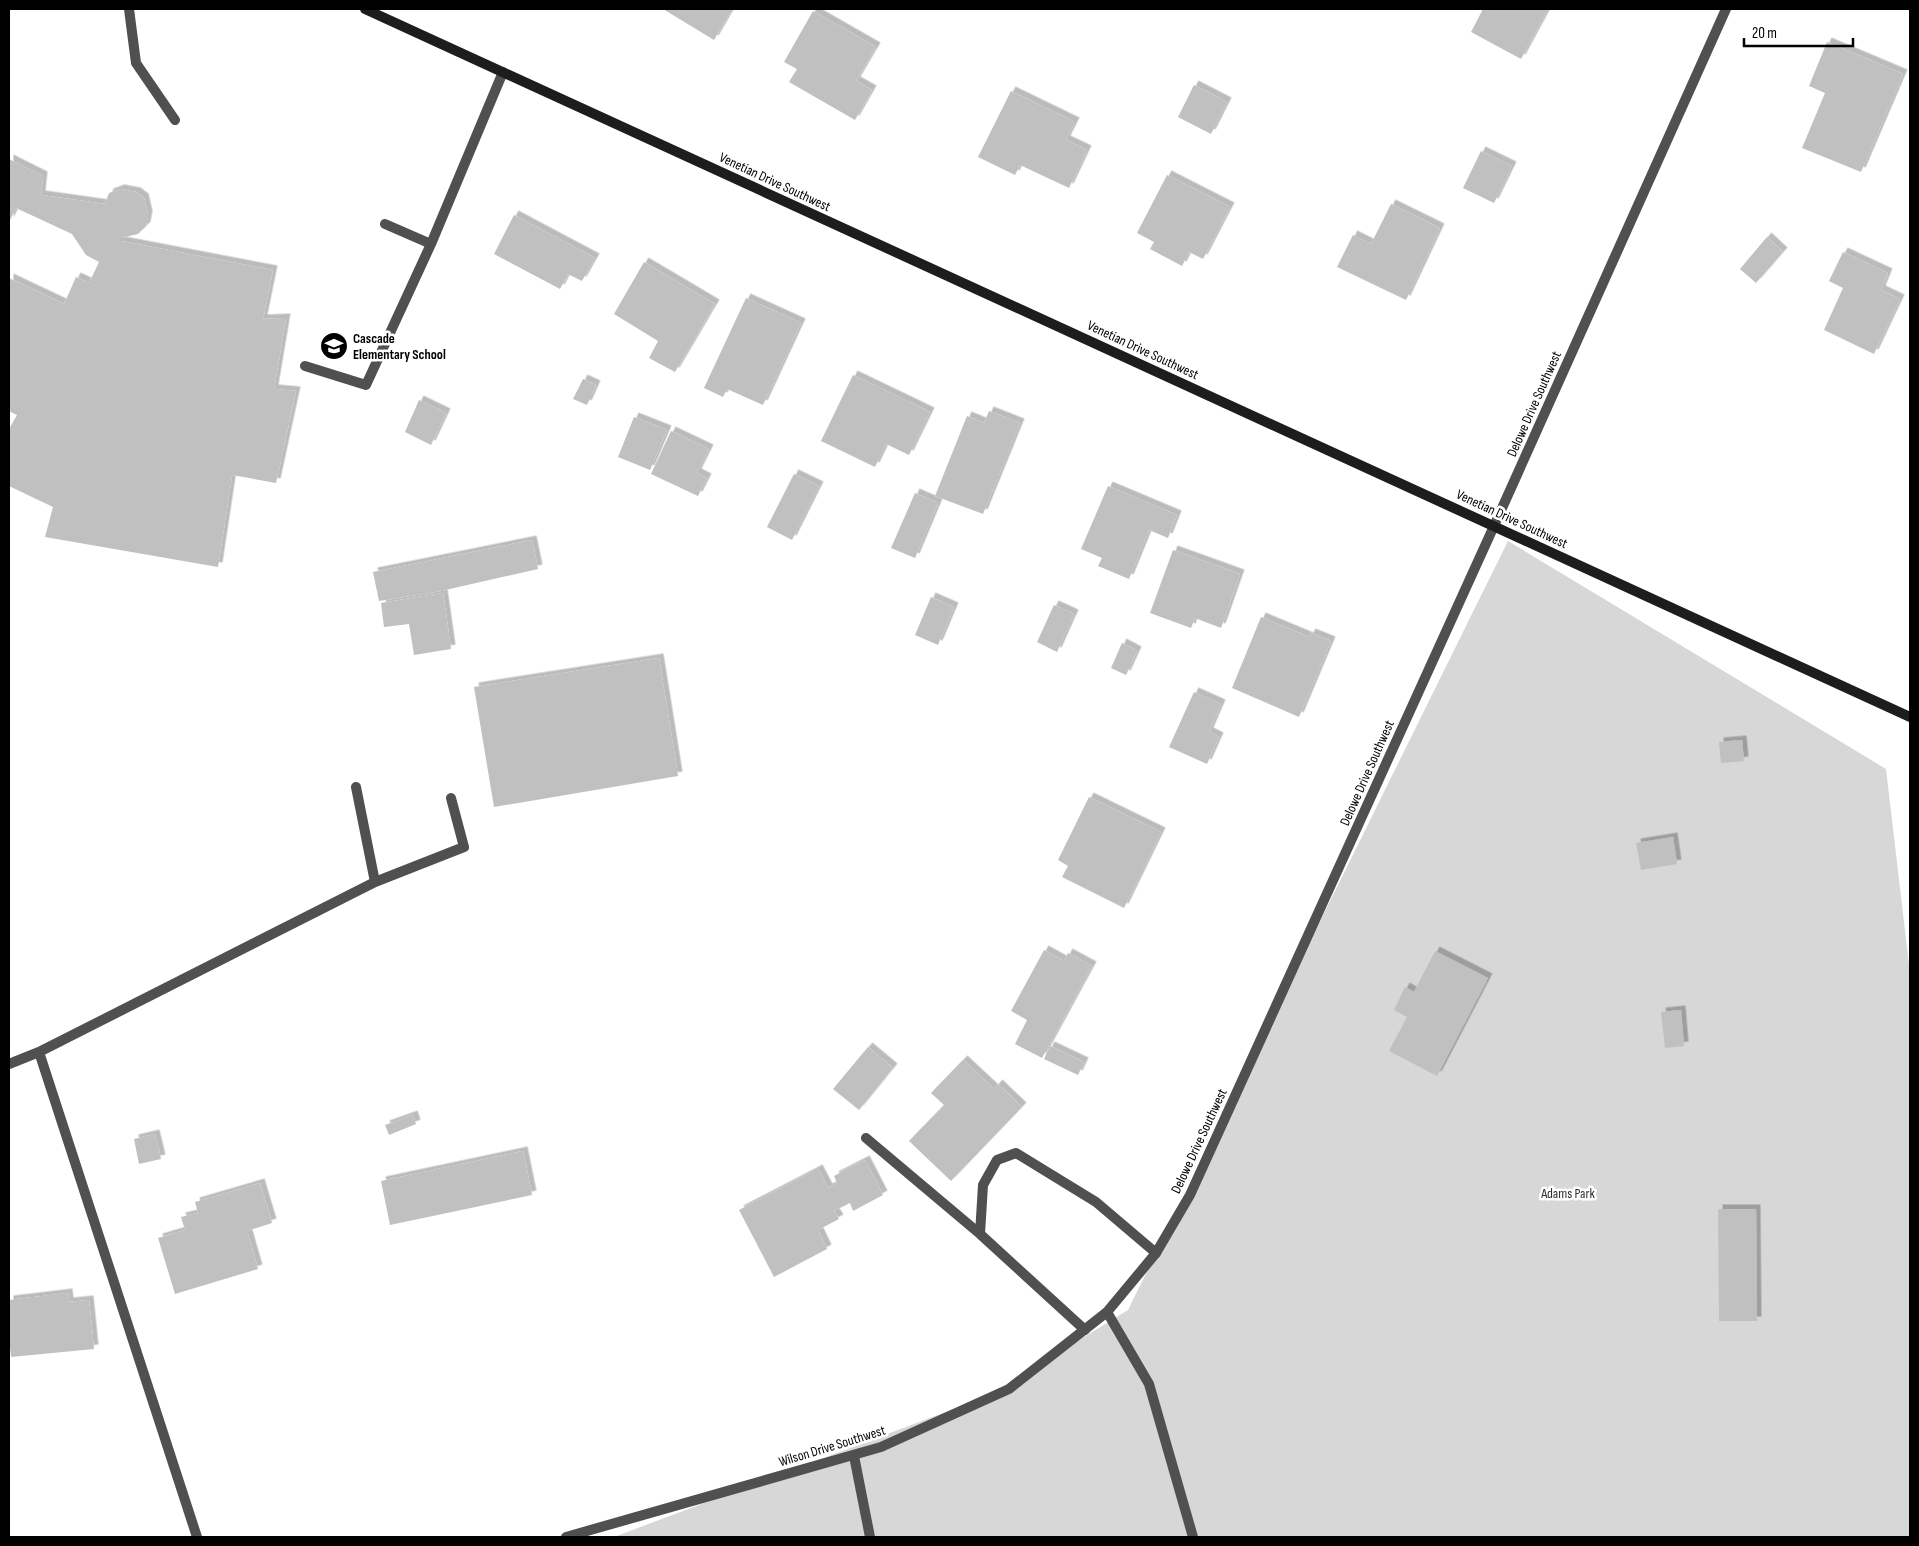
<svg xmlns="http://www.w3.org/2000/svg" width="1919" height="1546" viewBox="0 0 1919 1546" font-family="'Sofia Sans Condensed',sans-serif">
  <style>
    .green { fill: #d7d7d7 }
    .building { fill: #c0c0c0; filter: url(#shadow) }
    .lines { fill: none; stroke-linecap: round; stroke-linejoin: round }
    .lane { stroke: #505050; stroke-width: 10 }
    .street { stroke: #505050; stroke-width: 10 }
    .secondary { stroke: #1d1d1d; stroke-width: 10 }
    .labels { text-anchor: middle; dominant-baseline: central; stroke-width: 5; stroke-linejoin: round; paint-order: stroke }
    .street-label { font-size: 14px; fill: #000; stroke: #fff }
    .poi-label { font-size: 14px; font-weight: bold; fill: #000; stroke: #fff; text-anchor: start }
    .park-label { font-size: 14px; fill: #2e2e2e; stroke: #fff }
  </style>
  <defs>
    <filter id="shadow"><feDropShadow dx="4.5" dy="-4.5" stdDeviation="0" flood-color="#0004"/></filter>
  </defs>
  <rect width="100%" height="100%" fill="#fff"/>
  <!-- green -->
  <path class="green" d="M1508,541L1886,769L1910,973V1537H614L988,1396L1128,1310Z"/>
  <!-- building -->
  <path class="building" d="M663,9H732L714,40Z
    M1483,9H1548L1521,59L1471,32Z
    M813,11L876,47L856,81L872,90L855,120L789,82L797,69L784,62Z
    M1827,42L1903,74L1861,172L1802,148L1825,93L1809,86Z
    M1194,85L1227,102L1211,134L1178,117Z
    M1011,91L1075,122L1066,140L1087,150L1069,188L1020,165L1015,175L978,157Z
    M1481,151L1512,166L1494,203L1463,188Z
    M9,159L43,176L41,195L105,204L109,193L120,189L136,192L144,198L148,215L146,226L138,234L121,238V241L273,270L263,319L286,318L274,389L296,391L276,483L232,475L218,567L45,537L53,507L9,486V429L17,415L9,411V278L64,304L76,277L89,283L99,262L86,255L72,234L16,208L9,222Z
    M1167,175L1230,207L1203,259L1189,252L1182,266L1150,249L1154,242L1137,233Z
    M1391,204L1440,228L1406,300L1337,267L1353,235L1371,244Z
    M514,215L595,258L582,281L568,274L560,289L494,254Z
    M1767,237L1783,252L1756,283L1740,269Z
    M1843,252L1888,273L1881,290L1900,299L1874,354L1824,330L1843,288L1829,281Z
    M644,262L715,304L675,372L649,358L658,341L614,314Z
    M746,298L801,323L763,405L727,389L723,397L704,388Z
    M853,375L930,412L909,455L886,444L875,467L821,441Z
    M583,379L596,385L587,405L573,399Z
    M419,400L446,413L431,445L405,432Z
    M989,411L1020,423L983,514L935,496L967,416L984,423Z
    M634,417L667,430L650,470L618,457Z
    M671,431L709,449L697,473L707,478L698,496L651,474Z
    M794,474L819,486L792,540L767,527Z
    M1108,486L1177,515L1168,538L1149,530L1129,579L1098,566L1102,558L1081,549Z
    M915,493L938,503L915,558L891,548Z
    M532,540L538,569L441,591L379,601L373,572Z
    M1173,550L1240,574L1221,628L1195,618L1191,628L1150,613Z
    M443,593L451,649L414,655L409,624L384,627L381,603Z
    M931,597L954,607L938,645L915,635Z
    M1054,605L1074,614L1057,652L1037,642Z
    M1261,617L1309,637L1311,633L1331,641L1299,717L1232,688Z
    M1122,643L1137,651L1126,675L1111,668Z
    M659,658L678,776L494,807L474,687Z
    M1194,692L1221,704L1209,732L1219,737L1207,764L1169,747Z
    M1742,740L1744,761L1721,763L1719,742Z
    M1089,797L1161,832L1124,908L1062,877L1068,866L1058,860Z
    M1673,837L1677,864L1641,870L1636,843Z
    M1044,950L1064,961L1068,953L1092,966L1042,1058L1015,1044L1027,1020L1011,1011Z
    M1435,951L1488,978L1437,1076L1389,1051L1407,1017L1394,1010L1405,987L1414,992Z
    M1681,1010L1684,1046L1665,1048L1661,1012Z
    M1050,1046L1084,1062L1078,1075L1044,1059Z
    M868,1047L893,1068L859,1110L833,1089Z
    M963,1060L994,1089L998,1084L1022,1107L951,1181L909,1141L944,1105L931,1093Z
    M413,1115L416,1124L389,1135L385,1125Z
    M155,1134L161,1159L139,1164L134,1139Z
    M523,1151L532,1195L390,1225L381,1181Z
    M865,1160L883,1195L853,1211L850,1203L834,1211L839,1219L818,1230L827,1249L774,1277L739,1210L818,1169L828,1188L837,1183L834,1176Z
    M260,1183L272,1223L247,1231L258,1269L175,1294L158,1238L185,1230L181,1217L198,1213L195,1202Z
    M1718,1209H1756L1757,1321H1719Z
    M68,1293L69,1302L89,1300L94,1349L11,1357L9,1337V1300Z"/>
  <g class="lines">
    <!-- lane -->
    <path class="lane" d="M129,9L136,63L175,120
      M385,224L431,244L503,72
      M305,366L366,385L431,244
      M356,787L375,882
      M9,1064L39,1052
      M866,1138L980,1234L1085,1330
      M980,1234L983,1185L997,1160L1016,1153L1096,1202L1156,1253
      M854,1456L870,1537
      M197,1537L39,1052L375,882L464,847L451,798"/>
    <!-- street -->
    <path class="street" d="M1107,1312L1149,1384L1193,1537
      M566,1537L881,1447L1009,1389L1107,1312L1156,1253L1190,1195L1494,526L1726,9"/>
    <!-- secondary -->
    <path class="secondary" d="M365,9L1910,717"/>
  </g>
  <!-- icons -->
  <defs>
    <g id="school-disc" transform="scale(1.4375)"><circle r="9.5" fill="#000" stroke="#fff"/><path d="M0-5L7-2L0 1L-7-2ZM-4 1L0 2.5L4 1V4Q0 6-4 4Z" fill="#fff"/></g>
  </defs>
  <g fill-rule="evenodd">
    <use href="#school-disc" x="334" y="346"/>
  </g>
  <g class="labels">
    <!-- street labels -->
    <g class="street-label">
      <text transform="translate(775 182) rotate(25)">Venetian Drive Southwest</text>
      <text transform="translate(1143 350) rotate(25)">Venetian Drive Southwest</text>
      <text transform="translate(1534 404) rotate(-66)">Delowe Drive Southwest</text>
      <text transform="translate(1512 519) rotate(25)">Venetian Drive Southwest</text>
      <text transform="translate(1367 773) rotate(-66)">Delowe Drive Southwest</text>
      <text transform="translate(1199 1141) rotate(-65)">Delowe Drive Southwest</text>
      <text transform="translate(832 1446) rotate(-17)">Wilson Drive Southwest</text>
    </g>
    <!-- poi labels -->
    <g class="poi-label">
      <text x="353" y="338">Cascade<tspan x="353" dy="16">Elementary School</tspan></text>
    </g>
    <!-- park labels -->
    <g class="park-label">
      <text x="1568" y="1193">Adams Park</text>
    </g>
  </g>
  <!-- border -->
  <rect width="1919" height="1546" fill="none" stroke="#000000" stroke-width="20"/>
  <!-- scale -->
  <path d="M1744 38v8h109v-8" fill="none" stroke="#000000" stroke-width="2.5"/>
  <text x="1752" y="38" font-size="15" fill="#000000" stroke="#ffffff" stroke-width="4" paint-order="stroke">20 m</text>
</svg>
